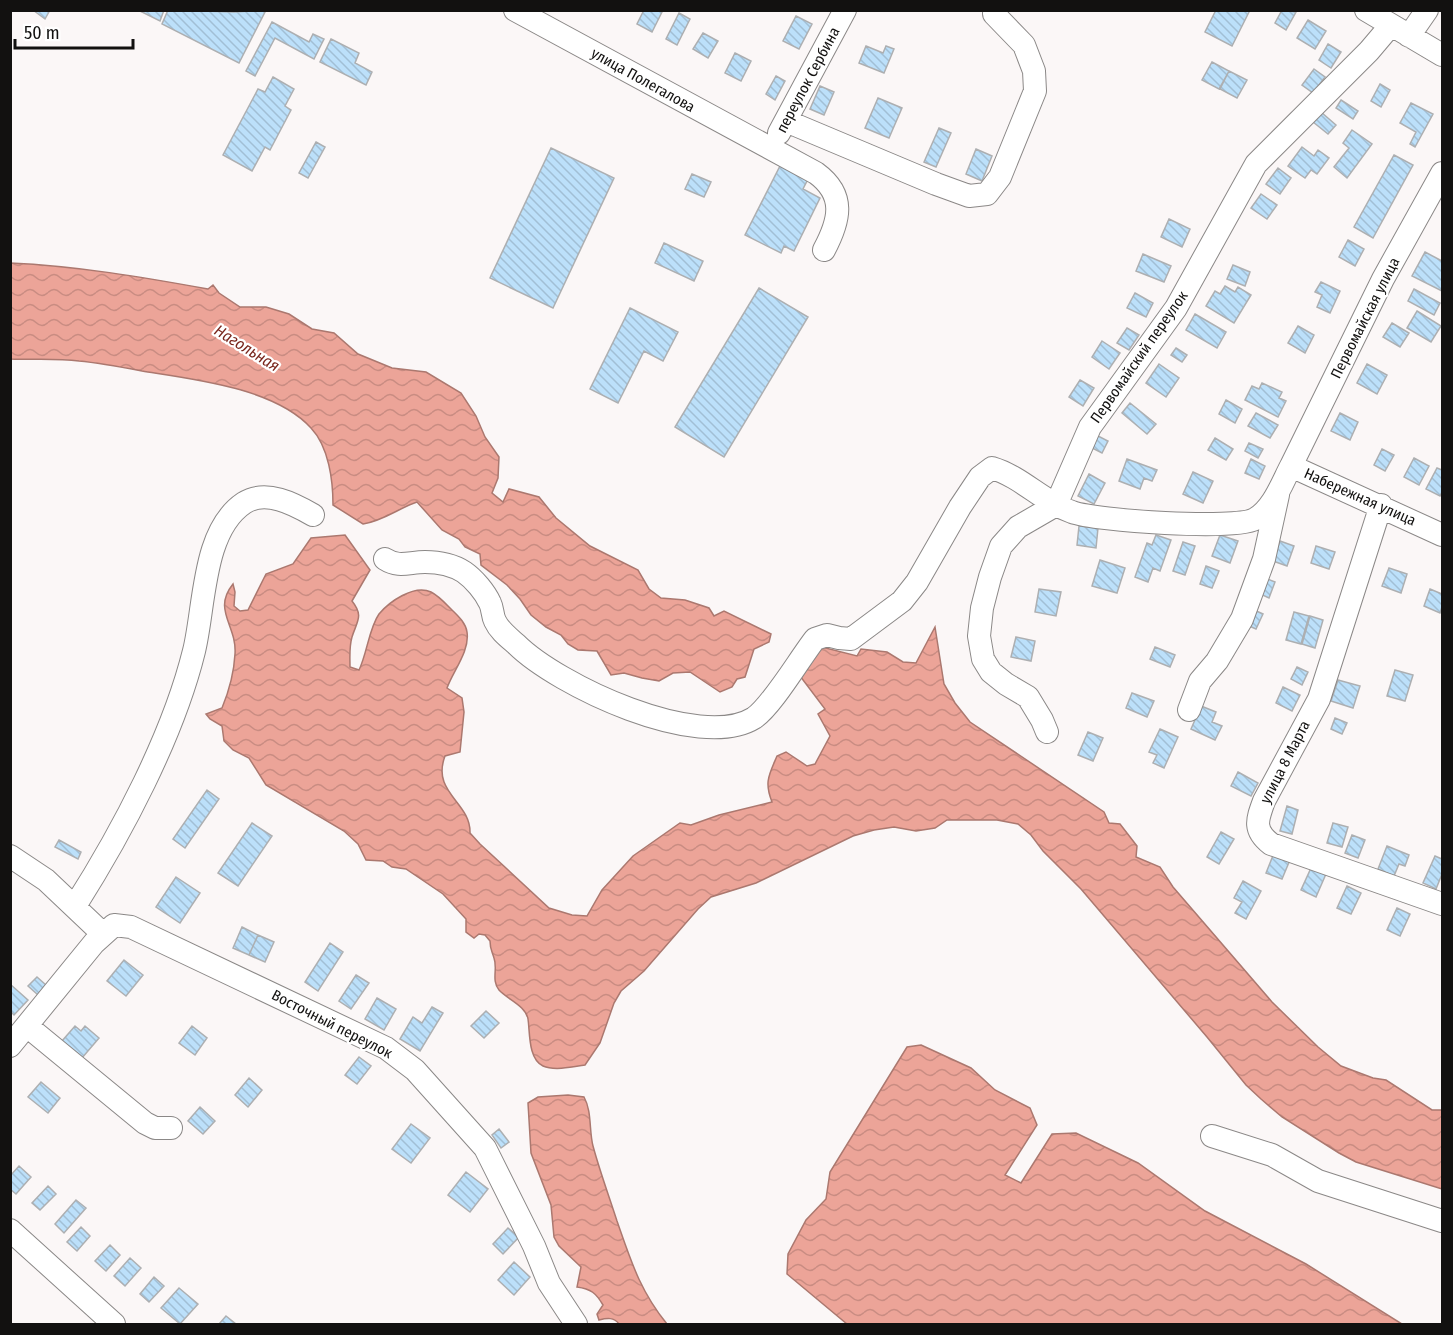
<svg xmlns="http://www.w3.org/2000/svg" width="1453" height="1335" viewBox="0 0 1453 1335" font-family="'Fira Sans Condensed',sans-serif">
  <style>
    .water { fill: url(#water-waves); stroke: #ab786f; stroke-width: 1.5 }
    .building { fill: url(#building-back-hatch); stroke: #adafb1; stroke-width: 1.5 }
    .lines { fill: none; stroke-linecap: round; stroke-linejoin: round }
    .minor-casing { stroke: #8b8887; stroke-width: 24 }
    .minor { stroke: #fff; stroke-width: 22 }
    .labels { text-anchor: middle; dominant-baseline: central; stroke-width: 4.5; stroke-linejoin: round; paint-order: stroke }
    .street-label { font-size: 15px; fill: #121110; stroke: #fff }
    .water-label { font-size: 16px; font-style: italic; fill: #79261c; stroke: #fff }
  </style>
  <defs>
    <pattern id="water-waves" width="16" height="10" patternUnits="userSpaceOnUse" patternTransform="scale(1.5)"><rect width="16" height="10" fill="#eca498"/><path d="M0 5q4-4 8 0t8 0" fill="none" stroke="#c98c82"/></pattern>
    <pattern id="building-back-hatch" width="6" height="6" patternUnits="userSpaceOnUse" patternTransform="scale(1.5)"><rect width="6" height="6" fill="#bce0fa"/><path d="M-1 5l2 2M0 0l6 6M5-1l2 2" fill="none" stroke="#a1bfd5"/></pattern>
  </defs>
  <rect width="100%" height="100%" fill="#fbf7f7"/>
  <!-- water -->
  <path class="water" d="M10,263C77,266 142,277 208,289L213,285L219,293L240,307H266L289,314L312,329L334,333L358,354L392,368L426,372L461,393L476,416L485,437L499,457L498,478L492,493L503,502L509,489L539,497L556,518L590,546L638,570L649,589L661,598L685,600L709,608L714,616L724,611L771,634L769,642L754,649L745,677L737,679L732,687L720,692L690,672L673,673L659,681L642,678L624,673L611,675L597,651L578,650L568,644L561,635L546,627L531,615L520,599L507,585L481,565L480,554L465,547L459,539L442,530L417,502C399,508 383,521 363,524L333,505C333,481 329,447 311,428C275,388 193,379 142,371C121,367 100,363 79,361C56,358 33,360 11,359Z
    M345,535L370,570L352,601C364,616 357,621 352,637C349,647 350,657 350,667L359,670C367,654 369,628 379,614C389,602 414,584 431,592C439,596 446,604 452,610C458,616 466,623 467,632C470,651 453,671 447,688L462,698L464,712L460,752L445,756C431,793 471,802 470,833L480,844L549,908L572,915L587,916L602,890L633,856L680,823L691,825L719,815L772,802C764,782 769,775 777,756L786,752L807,766L815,764L830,736L818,714L825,709L800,676L818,646L857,656L861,649L887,652L903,662L916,663L935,627L944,684L955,703L970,722L1104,812L1109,823L1120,824L1137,846L1136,857L1160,867L1173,887L1272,1002L1318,1047L1341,1066L1373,1078L1386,1080L1432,1110H1442V1189L1356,1162L1339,1153L1282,1117L1261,1099L1246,1085L1207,1037L1081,889L1043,851L1031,835L1018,824L997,820H947L935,828L916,831L894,827L874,830L853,836L756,883L711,897L698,909L644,971L621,991L614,1003L600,1043L585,1065C573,1067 554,1071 543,1066C528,1059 530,1032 528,1019C526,1006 507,999 499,990C491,980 498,969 494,958C492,951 490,949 490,941L485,935L479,934L474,938L466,932V919L443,894L406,869L392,867L383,861L366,860L358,844L344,831L266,785L249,758L233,750L224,741L222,726L210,719L206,714L222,708C229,691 234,673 235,654C237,625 212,610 233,584L235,592L234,606L240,611L248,610L266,574L293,564L311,538Z
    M921,1045L971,1068L995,1090L1030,1108L1037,1125L1005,1175L1021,1183L1052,1134L1076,1133L1138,1163L1205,1211L1306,1264L1402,1324H847L787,1274L788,1254L806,1220L826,1199L830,1172L907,1047Z
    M568,1095L584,1097C592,1111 589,1131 593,1146C600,1172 609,1196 617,1221C631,1261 640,1291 667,1324H619C614,1317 607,1318 599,1320L597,1314L603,1305C596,1293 591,1289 577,1287L581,1267L559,1246L554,1237L551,1205L531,1153L528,1103L538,1097Z"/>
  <!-- building -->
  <path class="building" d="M33,10H50L45,19Z
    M138,10H164L160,21Z
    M168,10L234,12L266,10L239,63L162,24Z
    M644,10H663L652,32L637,24Z
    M1216,10H1250L1232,46L1205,32Z
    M1282,10L1296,12L1286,30L1275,23Z
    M679,13L690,19L677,45L666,39Z
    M796,16L812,24L799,49L783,41Z
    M1308,20L1326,31L1315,49L1297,38Z
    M272,22L309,42L313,34L324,39L314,59L275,38L255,76L246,71Z
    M703,33L718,41L708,58L693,49Z
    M331,39L359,53L355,63L372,72L366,85L320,62Z
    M1328,44L1341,52L1331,68L1319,60Z
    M866,46L883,53L886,46L894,49L884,73L859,63Z
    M735,53L751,61L741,81L725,73Z
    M1212,62L1229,71L1219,89L1202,80Z
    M1314,69L1325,77L1313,93L1302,85Z
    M1229,71L1247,80L1237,98L1220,89Z
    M776,76L785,81L775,100L766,94Z
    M273,77L294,89L285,106L291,110L270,150L265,147L252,171L223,155L258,89L265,92Z
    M1380,84L1390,90L1381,107L1371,101Z
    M820,86L834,92L824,115L810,109Z
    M878,98L902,108L889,138L865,128Z
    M1341,100L1358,111L1353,119L1336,108Z
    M1411,103L1433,114L1415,147L1410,144L1416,132L1400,123Z
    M1321,112L1336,125L1328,134L1313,122Z
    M939,128L951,133L936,167L924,162Z
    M1352,130L1372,144L1347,178L1334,167L1349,148L1343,143Z
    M316,142L325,147L308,178L299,173Z
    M1302,147L1314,156L1318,150L1329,158L1317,174L1311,170L1305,178L1288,166Z
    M551,148L614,178L553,308L490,278Z
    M976,149L992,156L982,181L966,174Z
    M1394,155L1413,165L1373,238L1354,227Z
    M781,164L809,177L803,189L820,198L794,251L784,246L781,253L745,235Z
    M1278,168L1291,178L1280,194L1266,184Z
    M692,174L711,182L704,197L685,189Z
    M1261,194L1277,205L1267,219L1251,208Z
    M1169,219L1190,229L1182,247L1161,237Z
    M1348,240L1364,249L1355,266L1339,257Z
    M664,243L703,261L694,281L655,263Z
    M1425,252L1442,261V291L1412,276Z
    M1143,254L1171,266L1164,282L1136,271Z
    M1233,265L1250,272L1245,286L1227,279Z
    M1321,282L1340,291L1330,313L1317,307L1322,295L1315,292Z
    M1225,286L1235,292L1238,287L1251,295L1234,323L1206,306L1215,291L1220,294Z
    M759,288L808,317L724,457L675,427Z
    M1414,289L1440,303L1434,315L1408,301Z
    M1135,293L1153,303L1146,317L1127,308Z
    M630,308L678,332L663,361L644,351L618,403L590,389Z
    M1417,311L1441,326L1431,342L1407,328Z
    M1195,314L1226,332L1217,348L1186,330Z
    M1392,323L1409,333L1400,347L1383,337Z
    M1298,326L1314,335L1305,353L1288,343Z
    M1127,328L1139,335L1129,350L1117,343Z
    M1102,341L1120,353L1109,369L1092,357Z
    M1176,348L1187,355L1182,362L1171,355Z
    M1159,364L1179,378L1166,397L1146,383Z
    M1367,364L1387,375L1377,394L1357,383Z
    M1080,380L1094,388L1083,406L1069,397Z
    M1262,383L1282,392L1279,398L1286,401L1278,417L1245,400L1252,386L1259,389Z
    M1226,400L1242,409L1235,423L1219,414Z
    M1130,403L1156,424L1147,434L1122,413Z
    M1256,413L1278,425L1270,438L1248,426Z
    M1340,413L1358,422L1350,440L1331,431Z
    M1098,436L1108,441L1102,453L1092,448Z
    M1215,438L1233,449L1226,460L1208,450Z
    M1249,443L1263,449L1258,458L1245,451Z
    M1382,449L1394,455L1385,471L1374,465Z
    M1414,458L1429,466L1419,485L1404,477Z
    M1127,459L1157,470L1152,481L1144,478L1140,489L1119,481Z
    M1251,459L1265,466L1259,479L1245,473Z
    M1437,468L1442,470V492L1440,496L1426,489Z
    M1193,472L1213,481L1203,503L1183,494Z
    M1089,474L1105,483L1094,504L1078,496Z
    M1079,526L1098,528L1096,548L1077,545Z
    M1156,535L1171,540L1160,571L1153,568L1148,582L1135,577L1147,543L1152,545Z
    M1220,535L1238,541L1230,563L1212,556Z
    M1280,541L1294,546L1287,566L1273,561Z
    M1183,542L1195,546L1185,575L1173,571Z
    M1316,546L1335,552L1329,569L1311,563Z
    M1100,560L1125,568L1117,593L1092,586Z
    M1206,566L1219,571L1212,588L1200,584Z
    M1389,568L1407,574L1401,593L1382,586Z
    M1265,578L1275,582L1269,598L1258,593Z
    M1039,589L1061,592L1056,616L1035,612Z
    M1430,589L1442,594V607L1440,613L1424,606Z
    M1254,610L1263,614L1256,629L1247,625Z
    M1294,612L1309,616L1301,644L1286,640Z
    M1310,616L1323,620L1315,648L1302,644Z
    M1016,637L1035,641L1031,661L1011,657Z
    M1155,647L1175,655L1170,667L1150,659Z
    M1297,667L1308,672L1302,685L1291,679Z
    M1395,670L1413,675L1405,701L1387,696Z
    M1338,680L1360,686L1353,708L1331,701Z
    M1283,687L1300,695L1292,711L1276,703Z
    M1132,693L1154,701L1147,717L1126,708Z
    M1201,706L1216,712L1212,722L1222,726L1215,740L1191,729Z
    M1335,718L1347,723L1342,734L1331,729Z
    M1160,729L1178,737L1164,768L1153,763L1157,755L1149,752Z
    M1088,732L1103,738L1093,761L1078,755Z
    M1238,772L1258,783L1251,796L1231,786Z
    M207,790L219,799L185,848L173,839Z
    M1287,806L1298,810L1292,834L1280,831Z
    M252,823L272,836L238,886L218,873Z
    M1333,823L1348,827L1342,847L1327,843Z
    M1221,832L1234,839L1219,864L1207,857Z
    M1352,835L1365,840L1358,858L1345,853Z
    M59,840L81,852L78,859L55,847Z
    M1387,846L1409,855L1405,866L1399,864L1394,876L1378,869Z
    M1274,853L1290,860L1282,879L1266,873Z
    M1435,856L1442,859V874L1436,889L1423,883Z
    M1311,868L1326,874L1316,897L1301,890Z
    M176,877L200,893L180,923L156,907Z
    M1243,881L1261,891L1246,919L1235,913L1242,902L1234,898Z
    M1347,886L1361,893L1351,914L1337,908Z
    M1397,908L1410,914L1400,936L1387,930Z
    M242,927L258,935L249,955L233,948Z
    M258,935L274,942L265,962L249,955Z
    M330,943L343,952L318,991L305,982Z
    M124,960L143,975L126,996L107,981Z
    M356,975L369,983L351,1009L339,1001Z
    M37,977L46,985L38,995L28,986Z
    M10,984L28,1000L14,1015L10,1011Z
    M377,998L396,1009L384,1030L365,1019Z
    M432,1007L443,1013L420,1051L400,1039L413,1017L422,1023Z
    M486,1011L499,1023L484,1038L471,1026Z
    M75,1026L81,1031L85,1026L99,1038L82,1058L62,1041Z
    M192,1026L207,1038L195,1055L179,1043Z
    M359,1057L371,1066L357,1084L345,1075Z
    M249,1078L262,1090L248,1107L235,1095Z
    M41,1082L60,1098L48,1113L28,1097Z
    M200,1107L215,1121L203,1134L188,1121Z
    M411,1124L430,1138L411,1163L392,1149Z
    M499,1129L509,1142L501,1148L492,1135Z
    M19,1166L31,1177L16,1194L10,1189V1176Z
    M466,1172L488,1189L470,1212L448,1195Z
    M48,1186L56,1194L40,1210L32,1203Z
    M76,1200L86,1208L64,1233L55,1224Z
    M81,1227L90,1236L77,1251L67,1242Z
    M508,1228L519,1237L503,1254L493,1244Z
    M110,1245L120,1255L106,1271L95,1261Z
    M130,1258L141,1268L125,1286L114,1276Z
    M514,1262L530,1277L514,1295L498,1280Z
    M154,1277L164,1286L149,1302L140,1294Z
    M179,1288L198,1304L180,1324L161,1308Z
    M226,1316L236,1324H219Z"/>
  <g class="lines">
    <!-- minor casing -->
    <g class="minor-casing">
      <path id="minor" d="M515,10L816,173C846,195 840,220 824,250
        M1366,10L1442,55
        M1409,36L1427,10
        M786,121L936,184L969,196L987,194L1000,177L1035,91L1034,71L1024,45L994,14
        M779,133L845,10
        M1291,466L1383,279L1442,173
        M1381,505L1319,699L1264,801C1257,820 1253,830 1271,844L1442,904
        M385,559C399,568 409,562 425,562C438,562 453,565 464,572C474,579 485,592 490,603C493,609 492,615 495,621C499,630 508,637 516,644C557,685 699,752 754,718C772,706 800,658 815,639L827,635L839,638L851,639L902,601L917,582L960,507L980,477L992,468C1022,477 1043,502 1072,512C1096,521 1235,530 1255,519C1273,509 1282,483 1291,466L1442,535
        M1189,710L1200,681L1217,661L1242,619L1264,559L1278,495
        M1047,732L1042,720L1028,697L1006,684L991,672L983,659L979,636L982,608L990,577L1001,546L1018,527L1056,505L1090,427L1176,308L1256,164L1369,51L1391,25
        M10,856L46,880L103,934
        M75,906C122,832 173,736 194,651C205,607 202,531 244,503C266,489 294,504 313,515
        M27,1026L145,1123L155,1128H171
        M10,1046L94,943L114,925L131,927L386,1048L415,1070L485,1148L534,1246L549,1283L576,1324
        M1212,1136L1272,1155L1318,1181L1442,1221
        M10,1230L114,1324"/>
    </g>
    <!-- minor -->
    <use href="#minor" class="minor"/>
  </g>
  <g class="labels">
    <!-- street labels -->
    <g class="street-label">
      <text transform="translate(643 80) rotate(29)">улица Полегалова</text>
      <text transform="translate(808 80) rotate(-62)">переулок Сербина</text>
      <text transform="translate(1365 318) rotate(-63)">Первомайская улица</text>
      <text transform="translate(1139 357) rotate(-55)">Первомайский переулок</text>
      <text transform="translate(1360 497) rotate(24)">Набережная улица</text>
      <text transform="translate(1285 762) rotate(-63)">улица 8 Марта</text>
      <text transform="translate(332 1024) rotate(27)">Восточный переулок</text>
    </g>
    <!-- water labels -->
    <g class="water-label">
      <text transform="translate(247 348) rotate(32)">Нагольная</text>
    </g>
  </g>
  <!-- border -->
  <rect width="1453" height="1335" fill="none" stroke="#121110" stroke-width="24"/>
  <!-- scale -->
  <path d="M15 39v9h118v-9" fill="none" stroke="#121110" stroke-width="3"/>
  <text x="24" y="39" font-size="18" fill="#121110" stroke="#ffffff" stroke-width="4.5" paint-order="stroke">50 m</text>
</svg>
